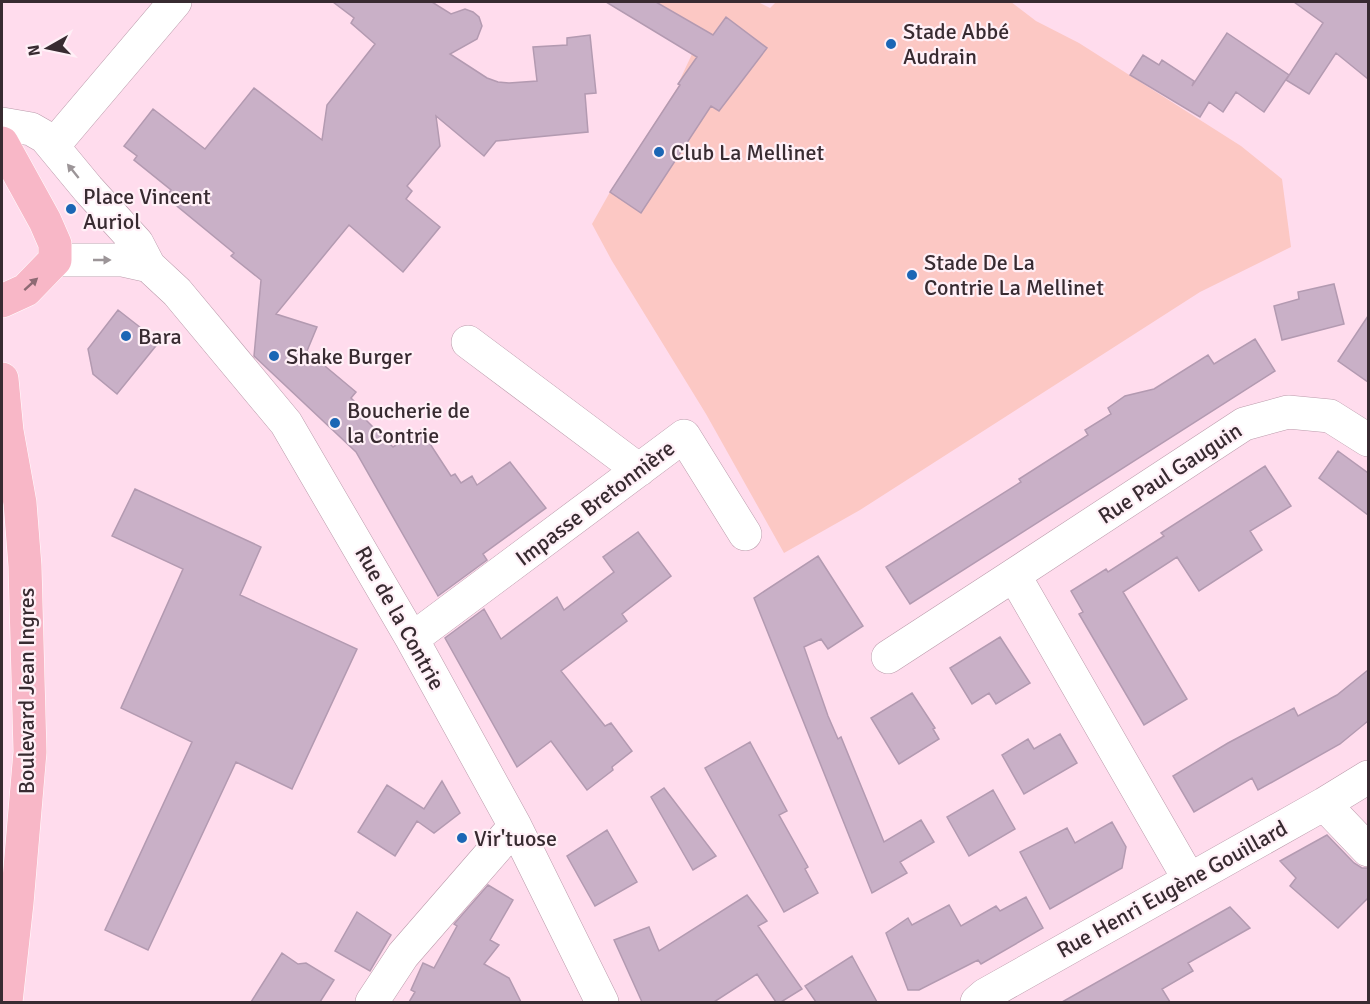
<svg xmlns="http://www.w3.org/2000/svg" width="1370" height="1004" viewBox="0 0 1370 1004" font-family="Signika,sans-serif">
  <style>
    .green { fill: #fcc8c4 }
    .building { fill: #c9b0c7; stroke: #b39ab1; stroke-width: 1.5 }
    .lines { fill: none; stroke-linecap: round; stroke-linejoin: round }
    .minor-casing { stroke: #bb9bab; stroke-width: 34 }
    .major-casing { stroke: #fff; stroke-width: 34 }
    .minor { stroke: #fff; stroke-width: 33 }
    .major { stroke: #f8b7c7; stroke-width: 33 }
    .oneway { fill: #9c9598 }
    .oneway2 { fill: #8e6a74 }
    .poi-dot { fill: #1b66b5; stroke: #fff0f7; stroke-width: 2 }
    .labels { text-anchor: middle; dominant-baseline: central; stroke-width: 4.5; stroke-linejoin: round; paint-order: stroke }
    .poi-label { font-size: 22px; fill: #382b31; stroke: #fff0f7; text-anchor: start }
    .street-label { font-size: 22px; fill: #382b31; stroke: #fff0f7 }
  </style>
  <rect width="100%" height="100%" fill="#ffdced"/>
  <!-- green -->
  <path class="green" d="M606,2H758L770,8L776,2H1011L1036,21L1079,43L1241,146L1282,179L1291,247L1200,292L860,510L784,553L706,414L612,261L592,224L610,192L679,85L678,84L692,54Z"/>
  <!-- building -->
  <path class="building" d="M333,2H432L451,14L465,9L473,12L479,17L482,26L477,39L450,54L487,78L498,82L509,83L537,81L533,47L567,45V38L590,35L596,93L585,94L588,132L496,141L484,156L436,116L440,146L407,186L412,191L406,199L440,227L403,272L349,225L276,314L317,327L307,351L356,392L351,398L356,403L353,407L393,447L421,430L451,476L455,474L461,483L472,476L477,485L510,462L546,508L483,554L487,560L438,596L356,452L254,356L261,280L231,256L234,253L166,197L171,190L134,160L137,156L124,146L153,109L205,149L254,88L322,140L327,105L375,44L351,23L354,18Z
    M606,2H656L713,35L726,17L767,48L719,111L711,106L641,213L610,192L680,85L678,84L697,57Z
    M1294,2H1368V79L1336,53L1309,94L1286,80L1323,23Z
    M1227,33L1289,75L1264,112L1236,92L1223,112L1209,102L1200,117L1130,75L1143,55L1159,65L1162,60L1194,81L1192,86Z
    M1334,284L1344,324L1282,340L1274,306L1299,299L1298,292Z
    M118,310L159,342L117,394L93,374L88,349Z
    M1368,316V382L1338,361Z
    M1255,339L1275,371L910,604L886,567L1021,482L1019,479L1088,435L1085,430L1111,414L1108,408L1125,396L1154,389L1208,355L1214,364Z
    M1338,451L1368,473V515L1319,478Z
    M1265,466L1291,506L1250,531L1262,550L1199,591L1177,557L1123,592L1187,699L1144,725L1079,614L1083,612L1071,591L1106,569L1108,572L1164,536L1161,533Z
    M135,489L261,547L240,595L357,649L292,789L236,762L148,950L105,930L192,742L121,708L183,569L112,536Z
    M638,532L671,576L622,614L627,621L561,671L605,726L611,723L632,751L612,767L613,770L587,790L551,741L517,767L445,638L484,609L501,639L557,597L564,610L614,572L603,557Z
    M818,556L863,626L828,649L821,639L804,647L828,716L838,739L841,737L884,842L921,820L934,842L900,862L907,873L872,893L754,598Z
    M1000,637L1030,683L996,704L989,693L972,704L950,668Z
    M1368,670V721L1340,744L1258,790L1252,778L1194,812L1173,776L1228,743L1294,708L1298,716L1337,695Z
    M912,693L935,728L933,729L939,739L899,764L871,718Z
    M1060,734L1077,763L1024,794L1002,755L1028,739L1034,749Z
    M750,742L787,811L779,815L808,867L805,869L818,893L784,912L705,768Z
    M442,781L460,813L434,833L417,821L395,856L358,832L387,785L424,809Z
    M664,788L716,856L693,870L651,797Z
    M993,790L1015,829L969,856L947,817Z
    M1112,822L1126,847L1122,868L1050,909L1020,852L1067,828L1075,843Z
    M607,830L637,882L595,906L567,856Z
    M1327,835L1354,863L1362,868H1368V898L1338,928L1290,886L1296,878L1280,861Z
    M488,885L513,900L490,940L499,945L484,964L509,978L521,1002H409L415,992L411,990L423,963L434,968L457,926L454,924Z
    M747,895L767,921L758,926L802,989L781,1002H776L757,974L714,1002H642L614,940L649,927L659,951Z
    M1026,897L1043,928L981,964L978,960L919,990H908L886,933L908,918L912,925L949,905L961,926L996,906L1000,911Z
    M1230,907L1250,928L1188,963L1193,971L1162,989L1170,1002H1062Z
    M357,912L391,935L370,971L335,951Z
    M282,953L298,964L306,963L334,980L320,1002H251Z
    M852,956L877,1002H816L805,986Z"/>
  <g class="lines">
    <!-- minor casing -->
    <g class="minor-casing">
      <path id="minor" d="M2,124L31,129L45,137L88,189L137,243L149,266L177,292L286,423L412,639L515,826L602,1002
        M53,146L175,2
        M55,260H122L149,266
        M468,342L639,470
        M412,639L684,436L745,534
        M888,657L1014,575
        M1324,804L1368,850
        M1189,879L1014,575L1244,424L1288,412L1330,416L1368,440
        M372,1002L403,955L515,826
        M977,1002L985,995L1324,804L1368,777"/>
    </g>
    <!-- major casing -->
    <g class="major-casing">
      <path id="major" d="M2,143L45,221L55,244V260L26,290L2,301
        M2,379L7,431L20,503L25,566L30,752L17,903L6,1002"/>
    </g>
    <!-- minor -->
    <use href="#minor" class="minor"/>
    <!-- major -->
    <use href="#major" class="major"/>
  </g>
  <!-- one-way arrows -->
  <defs><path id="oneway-solid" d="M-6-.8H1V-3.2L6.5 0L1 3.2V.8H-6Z" transform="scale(1.5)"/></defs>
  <g class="oneway">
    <use href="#oneway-solid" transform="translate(73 171) rotate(-129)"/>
    <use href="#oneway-solid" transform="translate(102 260)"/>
  </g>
  <use class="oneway2" href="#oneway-solid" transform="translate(31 284) rotate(-42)"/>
  <!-- markers -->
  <g class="poi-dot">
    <circle cx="891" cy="44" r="6"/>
    <circle cx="659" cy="152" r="6"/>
    <circle cx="71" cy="209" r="6"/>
    <circle cx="912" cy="275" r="6"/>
    <circle cx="126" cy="336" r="6"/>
    <circle cx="274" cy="356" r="6"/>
    <circle cx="335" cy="423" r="6"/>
    <circle cx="462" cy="838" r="6"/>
  </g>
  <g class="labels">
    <!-- poi labels -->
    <g class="poi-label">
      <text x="903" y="31">Stade Abbé<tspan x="903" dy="25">Audrain</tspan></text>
      <text x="671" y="152">Club La Mellinet</text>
      <text x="83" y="196">Place Vincent<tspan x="83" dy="25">Auriol</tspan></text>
      <text x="924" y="262">Stade De La<tspan x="924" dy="25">Contrie La Mellinet</tspan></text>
      <text x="138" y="336">Bara</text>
      <text x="286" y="356">Shake Burger</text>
      <text x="347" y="410">Boucherie de<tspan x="347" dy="25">la Contrie</tspan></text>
      <text x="474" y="838">Vir'tuose</text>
    </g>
    <!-- street labels -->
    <g class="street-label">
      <text transform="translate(1170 473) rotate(-33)">Rue Paul Gauguin</text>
      <text transform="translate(595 503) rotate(-37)">Impasse Bretonnière</text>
      <text transform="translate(400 618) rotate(61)">Rue de la Contrie</text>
      <text transform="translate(26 691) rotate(-90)">Boulevard Jean Ingres</text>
      <text transform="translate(1172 889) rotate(-29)">Rue Henri Eugène Gouillard</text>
    </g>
  </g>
  <!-- border -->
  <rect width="1370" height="1004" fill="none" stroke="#382b31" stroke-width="6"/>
  <!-- north arrow -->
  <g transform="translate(48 48) rotate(261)" stroke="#fff0f7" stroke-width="4.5" paint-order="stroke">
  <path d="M0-4.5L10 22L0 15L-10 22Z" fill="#382b31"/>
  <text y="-9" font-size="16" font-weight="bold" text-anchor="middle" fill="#382b31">N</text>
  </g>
</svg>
